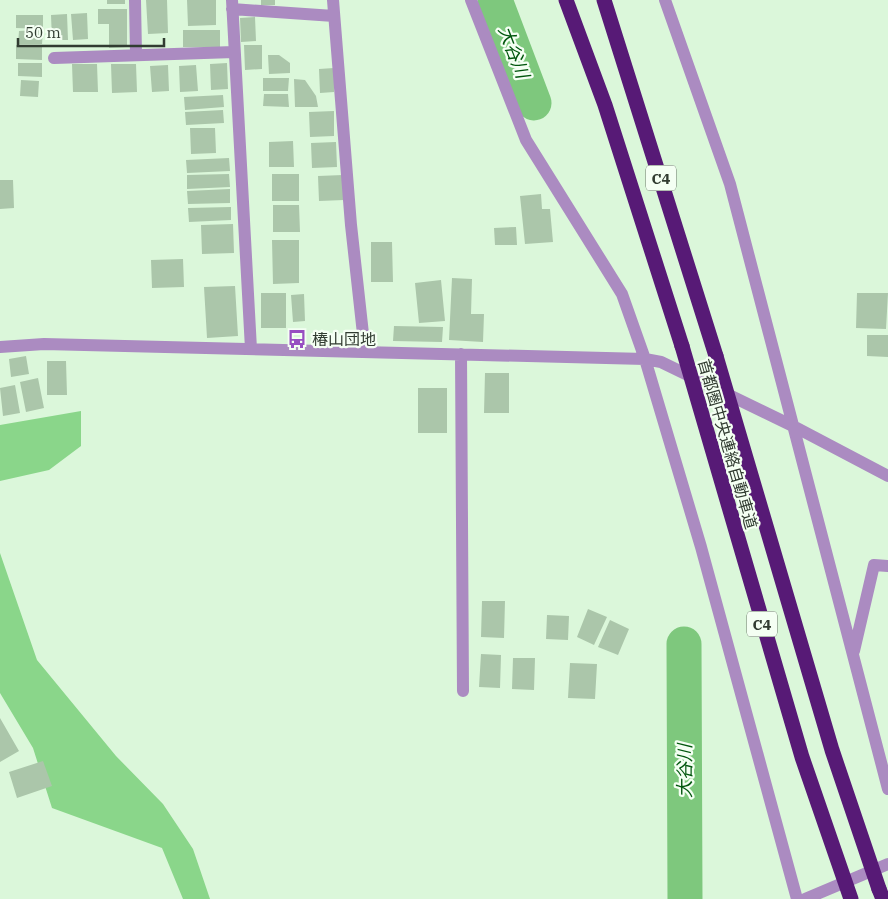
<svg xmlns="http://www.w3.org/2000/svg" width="888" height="899" viewBox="0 0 888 899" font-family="'IBM Plex Serif','Noto Sans JP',serif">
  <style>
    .forest { fill: #8ad68a }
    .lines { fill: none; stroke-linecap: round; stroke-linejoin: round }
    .river { stroke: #7ec87d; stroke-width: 35 }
    .building { fill: #abc6aa }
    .minor { stroke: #ab8bc1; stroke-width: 12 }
    .highway { stroke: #571a76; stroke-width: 15 }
    .highway-bridge { stroke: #571a76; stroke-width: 15 }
    .labels { text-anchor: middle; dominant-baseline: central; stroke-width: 4.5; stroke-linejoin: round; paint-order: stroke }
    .shield { fill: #f4fff3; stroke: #6c766b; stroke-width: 1 }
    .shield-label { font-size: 15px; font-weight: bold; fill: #313c31 }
    .poi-label { font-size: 16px; fill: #313c31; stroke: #f4fff3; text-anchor: start }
    .street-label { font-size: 16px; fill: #313c31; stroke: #f4fff3 }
    .water-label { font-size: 18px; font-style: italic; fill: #00560d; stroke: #f4fff3 }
  </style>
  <rect width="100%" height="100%" fill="#dbf7da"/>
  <!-- forest -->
  <path class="forest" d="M81,411V446L49,470L0,481V425Z
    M0,553L37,660L116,756L163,804L193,849L210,899H183L162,848L52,808L33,748L0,693Z"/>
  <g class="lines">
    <!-- river -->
    <path class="river" d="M495,0L534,103
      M684,644L685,899"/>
  </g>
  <!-- building -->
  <path class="building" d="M107,0H125V4H107Z
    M146,0H167L168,33L148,34Z
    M187,0H216V25L188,26Z
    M261,0H275V5H261Z
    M98,9H127V47L109,48V24H98Z
    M87,13L88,39L73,40L71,14Z
    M67,14L68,40H52L51,15Z
    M16,15H43V29L16,28Z
    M255,17L256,41L241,42L240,18Z
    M43,30L42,44H18L19,31Z
    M183,30H220V47H183Z
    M16,45L42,46V60L16,59Z
    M244,45H262V69L245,70Z
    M268,55H279L290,63V73L269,74Z
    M18,63H42V77L18,76Z
    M227,63L228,89L211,90L210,64Z
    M72,64H97L98,92H73Z
    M111,64H136L137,92L112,93Z
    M168,65L169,91L152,92L150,66Z
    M196,65L198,91L180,92L179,66Z
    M334,68V92L320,93L319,69Z
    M263,78H289L288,91H263Z
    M294,79L305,80L316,96L318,107H295Z
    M21,80L39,81L38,97L20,96Z
    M264,94H288L289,107L263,106Z
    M223,95L224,107L185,110L184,97Z
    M223,110L224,123L186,125L185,112Z
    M334,111V136L310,137L309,112Z
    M190,128H215L216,153L191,154Z
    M293,141L294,167H269V142Z
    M336,142L337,167L312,168L311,143Z
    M229,158L230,171L187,173L186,160Z
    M229,174L230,187L187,189V175Z
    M272,174H299V201H272Z
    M343,175L344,200L319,201L318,176Z
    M0,180H13L14,208L0,209Z
    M230,189V203L188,204L187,191Z
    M541,194L542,209H550L553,242L525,244L520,196Z
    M273,205H299L300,232H273Z
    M231,207V220L189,222L188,208Z
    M233,224L234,253L202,254L201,225Z
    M516,227L517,245H495L494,228Z
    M272,240H299V283L273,284Z
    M371,242H392L393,282H371Z
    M183,259L184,287L152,288L151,260Z
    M452,278L472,279L471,314H484L483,342L449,340Z
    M441,280L445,321L419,323L415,283Z
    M235,286L238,336L207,338L204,287Z
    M261,293H286V328H261Z
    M857,293H888L886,329L856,328Z
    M304,294L305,321L293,322L291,295Z
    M394,326L443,327L442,342L393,341Z
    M867,335H888V357L867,356Z
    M26,356L29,374L11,377L9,359Z
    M47,361H66L67,395H47Z
    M485,373H509V413H484Z
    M38,378L44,408L26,412L20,382Z
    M15,385L20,413L3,416L0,388Z
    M418,388H447V433H418Z
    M482,601H505L504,638L481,637Z
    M588,609L607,617L594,645L577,637Z
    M547,615L569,616L568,640L546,639Z
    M610,620L629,629L618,655L598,647Z
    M481,654L501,655L500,688L479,687Z
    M513,658H535L534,690L512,689Z
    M570,663L597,664L595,699L568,698Z
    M0,718L19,751L0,762Z
    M43,761L52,786L17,798L9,772Z"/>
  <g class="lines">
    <!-- minor -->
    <path class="minor" d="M135,0L136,54
      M232,0L251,349
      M333,0L351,225L365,352
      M471,0L526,140L622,294L645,359L701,547L797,899
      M665,0L730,184L888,789
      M232,9L334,16
      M54,58L234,52
      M0,347L44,344L645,359L661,362L795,427L888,476
      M461,354L463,691
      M854,651L874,565L888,566
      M805,899L888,864"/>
    <!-- highway -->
    <path class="highway" d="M566,0L605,105L682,346
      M604,0L716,356
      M879,889L883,899"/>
    <!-- highway-bridge -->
    <path class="highway-bridge" d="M682,346L802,757L851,899
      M716,356L832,750L879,889"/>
  </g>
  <!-- icons -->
  <defs>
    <g id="bus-bare" transform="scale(1.5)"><path d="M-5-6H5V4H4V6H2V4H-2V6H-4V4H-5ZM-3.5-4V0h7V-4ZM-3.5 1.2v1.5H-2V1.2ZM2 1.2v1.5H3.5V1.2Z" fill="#974ec1" stroke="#f4fff3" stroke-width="2.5" paint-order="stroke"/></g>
  </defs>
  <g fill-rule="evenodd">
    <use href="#bus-bare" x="297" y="339"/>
  </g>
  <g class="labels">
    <!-- shield labels -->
    <g class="shield">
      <rect x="646" y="165.5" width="30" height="25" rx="4"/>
      <rect x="747" y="611.5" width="30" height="25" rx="4"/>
    </g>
    <g class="shield-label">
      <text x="661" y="178">C4</text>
      <text x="762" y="624">C4</text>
    </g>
    <!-- poi labels -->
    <g class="poi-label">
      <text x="312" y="339">椿山団地</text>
    </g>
    <!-- street labels -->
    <g class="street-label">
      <text transform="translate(728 444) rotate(74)">首都圏中央連絡自動車道</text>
    </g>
    <!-- water labels -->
    <g class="water-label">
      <text transform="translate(514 52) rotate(69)">大谷川</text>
      <text transform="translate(684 771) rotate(-90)">大谷川</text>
    </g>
  </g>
  <!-- scale -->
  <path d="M18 38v8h146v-8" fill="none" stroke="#313c31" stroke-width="2.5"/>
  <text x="25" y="38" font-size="15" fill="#313c31" stroke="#f4fff3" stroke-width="4" paint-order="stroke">50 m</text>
</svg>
